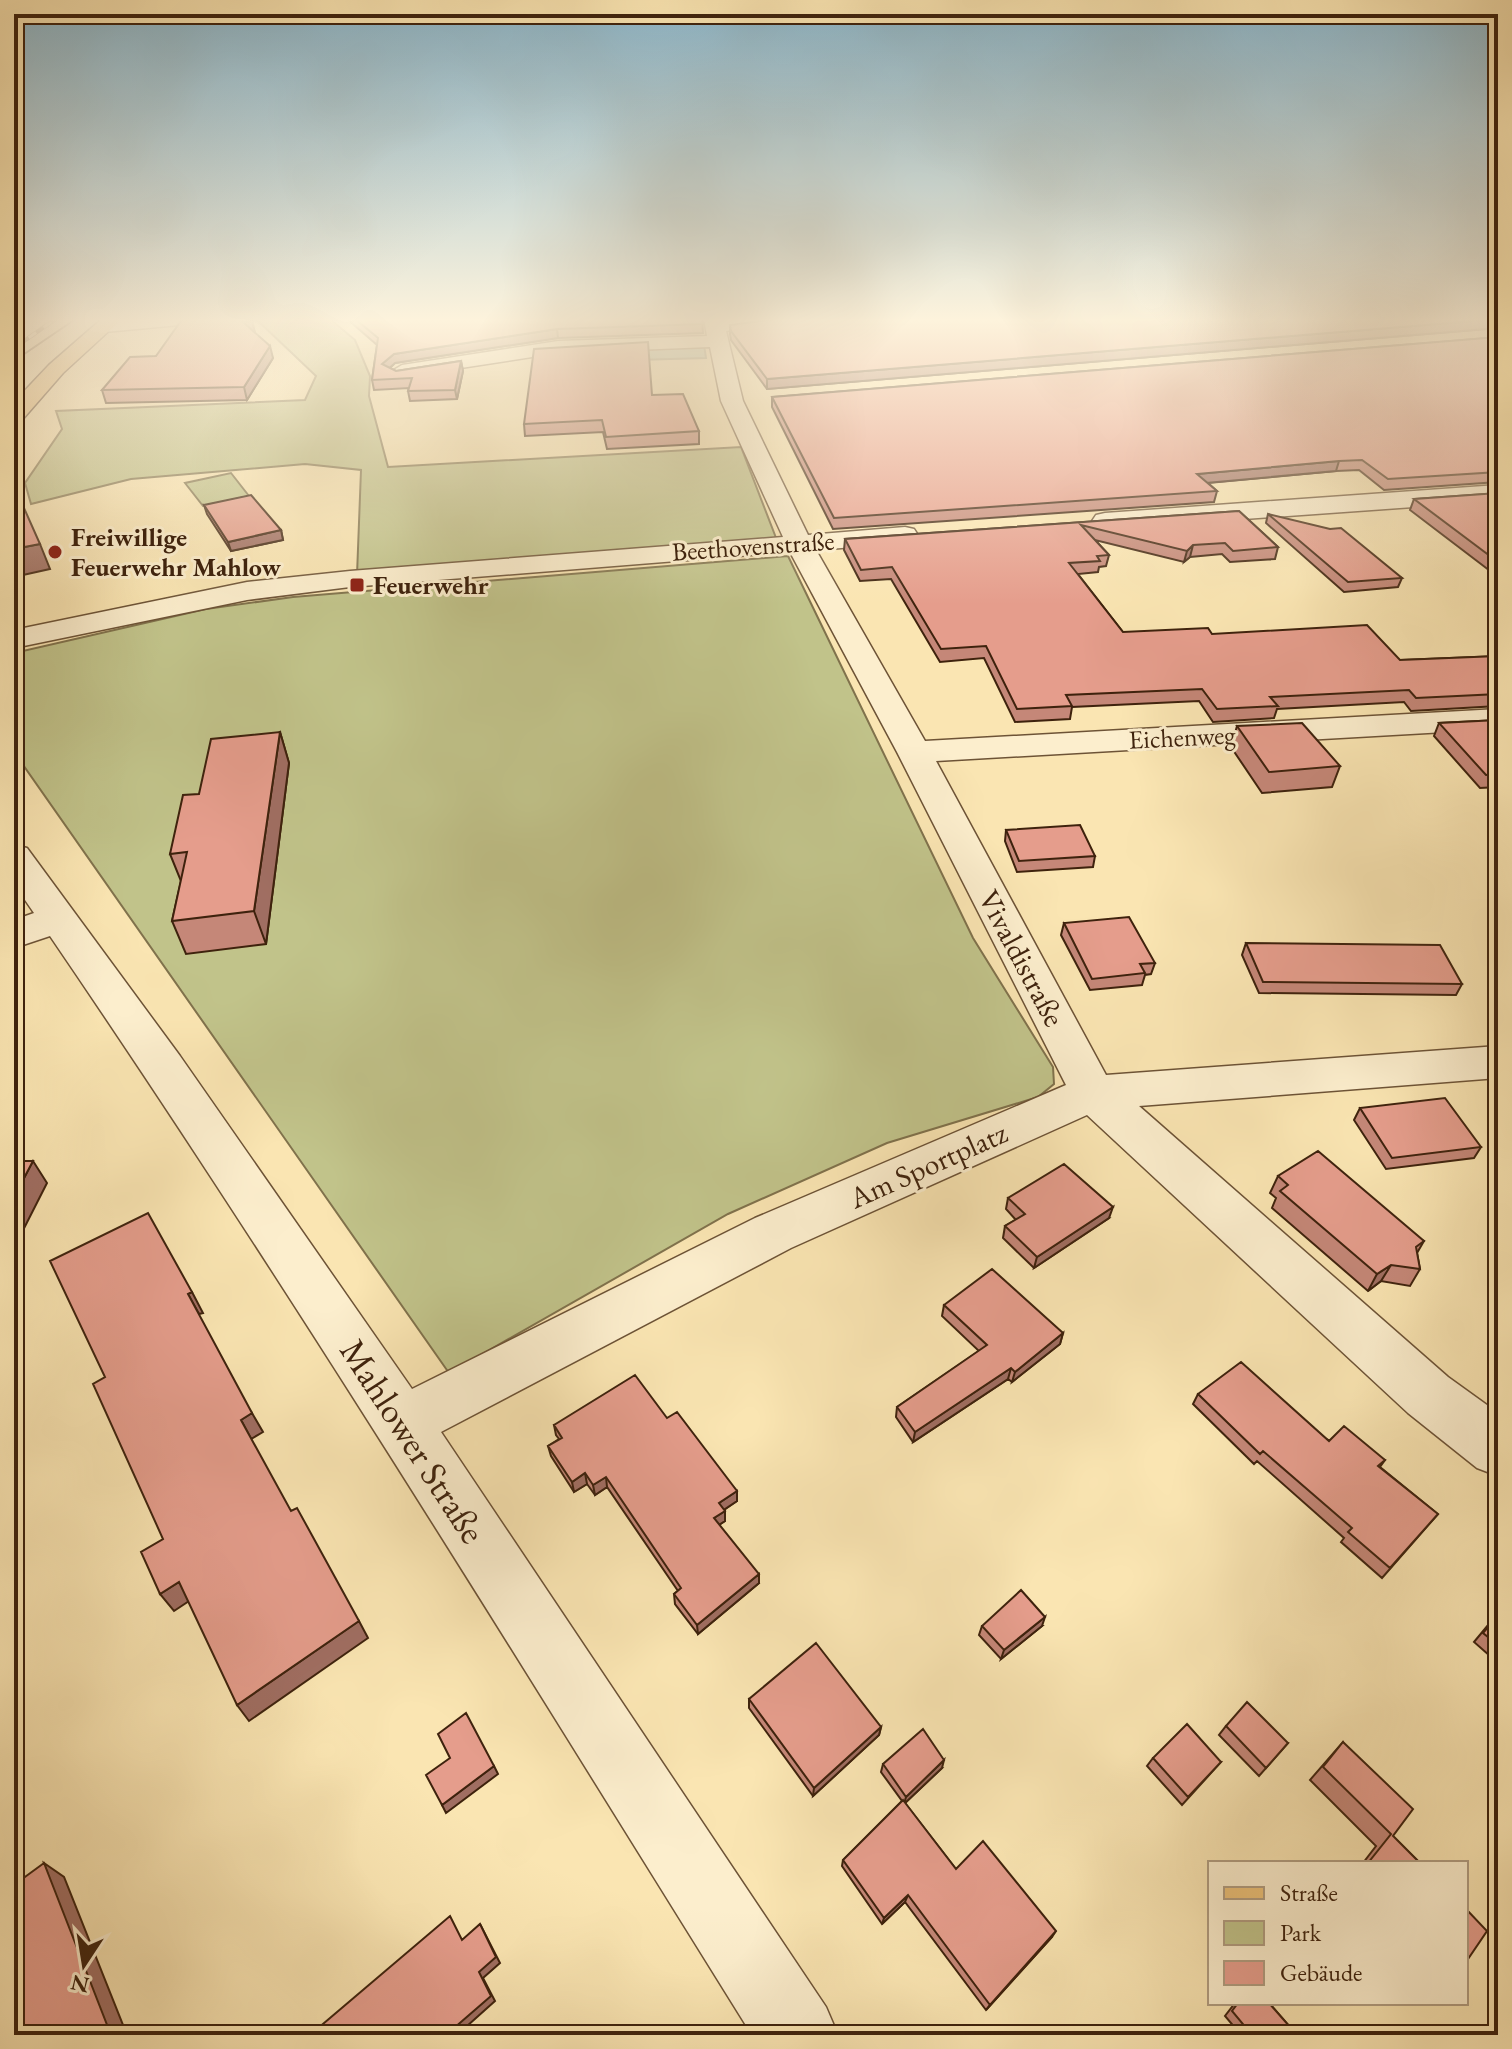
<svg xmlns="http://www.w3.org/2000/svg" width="1512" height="2049" viewBox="0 0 1512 2049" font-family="'EB Garamond',serif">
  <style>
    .green { fill: #c1c38a; stroke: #80724c; stroke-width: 2 }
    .water { fill: #9fbfa8; stroke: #78806a; stroke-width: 2 }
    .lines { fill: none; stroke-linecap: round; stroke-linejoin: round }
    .minor-casing { stroke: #6d5336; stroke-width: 3 }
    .major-casing { stroke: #3e220d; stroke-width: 3 }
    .minor { fill: #fceecd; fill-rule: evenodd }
    .major { fill: #edc279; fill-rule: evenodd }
    .tram { stroke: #3e220d; stroke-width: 2 }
    .rail-casing { stroke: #3e220d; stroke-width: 4 }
    .rail { stroke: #fceecd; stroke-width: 3; stroke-dasharray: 9; stroke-linecap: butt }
    .wall { fill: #c58778; stroke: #3e220d; stroke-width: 2 }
    .shaded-wall { fill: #a06e62; stroke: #3e220d; stroke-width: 2 }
    .building { fill: #e59d8c; stroke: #3e220d; stroke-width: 2 }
    .poi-dot { fill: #8f2418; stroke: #fceecd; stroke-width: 3 }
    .labels { text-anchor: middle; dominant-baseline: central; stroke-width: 6; stroke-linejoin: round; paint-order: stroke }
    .far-poi-label { font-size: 26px; font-weight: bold; fill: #3e220d; stroke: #fceecd; text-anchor: start }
    .far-street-label { font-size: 26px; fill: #3e220d; stroke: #fceecd }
    .street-label { font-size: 30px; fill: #3e220d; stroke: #fceecd }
    .near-street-label { font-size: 36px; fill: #3e220d; stroke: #fceecd }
  </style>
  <rect width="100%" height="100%" fill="#fae5b2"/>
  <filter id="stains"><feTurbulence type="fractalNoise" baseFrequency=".0025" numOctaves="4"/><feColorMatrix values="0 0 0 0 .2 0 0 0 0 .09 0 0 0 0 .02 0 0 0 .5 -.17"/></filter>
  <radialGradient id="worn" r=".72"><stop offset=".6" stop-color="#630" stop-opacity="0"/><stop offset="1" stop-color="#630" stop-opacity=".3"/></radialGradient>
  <!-- green -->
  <path class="green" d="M255,318H329L355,340L370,376L369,396L388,467L741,447L778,543L357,575L361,470L305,464L131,479L31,504L25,483L62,429L56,411L305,400L316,376Z
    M231,473L249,496L203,506L185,483Z
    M788,556L973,938L1053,1067L1054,1084L1038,1097L887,1143L728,1214L449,1373L14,752V653L206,609L293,597Z"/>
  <!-- water -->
  <path class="water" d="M704,345L706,358L565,362L566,348Z"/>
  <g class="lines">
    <!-- minor casing -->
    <g class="minor-casing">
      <path id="minor" d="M134,318H199L190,324L105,332L95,326L105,320Z
        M704,318H793L784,324L726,331L743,401L808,535L905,527L914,529L918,535L914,541L905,543L816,550L925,741L1498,709V729L936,761L1106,1075L1498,1046V1078L1139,1106L1448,1377L1498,1413V1476L1477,1468L1408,1413L1087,1115L791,1248L441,1432L826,2007L838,2035H752C522,1666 295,1295 50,936L14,948V920L34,913L14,884V845L27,848L180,1056L412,1389L755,1218L1066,1085L897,752L790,552L350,587L247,600L14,648V630L247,582L350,571L783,537L721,401L710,347L558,353L402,377L392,371L402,365L558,341L707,336Z
        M1498,485V501L1105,529L1096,527L1092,521L1096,515L1105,513Z"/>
    </g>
    <!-- major casing -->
    <g class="major-casing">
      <path id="major" d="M103,318H123L63,373L22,420L14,422V402L49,365Z"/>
    </g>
    <!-- minor -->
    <use href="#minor" class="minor"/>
    <!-- major -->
    <use href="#major" class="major"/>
    <!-- tram -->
    <path class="tram" d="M14,361L77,318"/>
    <!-- rail casing -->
    <g class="rail-casing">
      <path id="rail" d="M14,329L30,318
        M14,348L57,318"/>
    </g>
    <!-- rail -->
    <use href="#rail" class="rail"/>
  </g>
  <!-- wall -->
  <path class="wall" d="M332,318H702L703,333L558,338L395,363L390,368L396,371L461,361L463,371L457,399L410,401L408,391L409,388L374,390L372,380L377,345L346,318L335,320Z
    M1498,318V328L767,389L731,340L730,334V325Z
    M252,321L255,333L273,358L247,400L106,403L102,390L156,356Z
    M1498,337V482L1384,490L1359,470L1336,471L1208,483L1217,491L1214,502L833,529L772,407V397Z
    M652,395L699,431V444L607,449L603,432L525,436L524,424Z
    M1498,493V577L1410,510L1414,499Z
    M204,505L281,530L283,540L231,551L207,514Z
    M1239,511L1278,547L1275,559L1230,562L1222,554L1190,557L1184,562L1095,540L1109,555L1106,566L1099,567L1098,572L1078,574L1123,632L1212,634L1400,660L1498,656V706L1411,711L1404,702L1277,709L1274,718L1213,722L1199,701L1072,707L1070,719L1015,722L984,658L940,662L891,579L860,581L844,550L845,539Z
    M1268,514L1402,578L1398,587L1344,592L1266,523Z
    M1498,720V787L1480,788L1434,736L1439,723Z
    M1237,726L1340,766L1332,787L1262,793L1231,747Z
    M280,732L289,763L266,944L186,954L172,921L181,881L170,854L199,794Z
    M1006,830L1095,856L1093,867L1017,872L1005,841Z
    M1064,923L1155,963L1151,974L1145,975L1142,985L1090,990L1061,935Z
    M1246,943L1462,984L1456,995L1259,993L1242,955Z
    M1360,1108L1481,1147L1474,1158L1386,1169L1354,1120Z
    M1278,1176L1424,1241L1417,1253L1420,1269L1410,1286L1381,1281L1368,1291L1272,1208L1276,1198L1270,1193Z
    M1008,1198L1109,1218L1034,1268L1003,1238L1005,1226L1016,1220L1006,1209Z
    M944,1305L1063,1333L1060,1344L1012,1382L1008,1379L913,1442L896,1417L897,1407L979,1351L942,1316Z
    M1198,1394L1385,1460L1380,1467L1438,1514L1382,1578L1341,1542L1344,1538L1257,1461L1254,1464L1193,1404Z
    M667,1418L737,1491V1501L724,1510L725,1521L719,1525L759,1583L698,1634L675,1604L674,1594L678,1591L607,1487L595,1495L587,1484L574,1492L551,1456L548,1446L559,1439L556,1435L554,1425Z
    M1498,1613V1663L1474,1642Z
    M982,1626H1042L1001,1659L979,1635Z
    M749,1699L881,1727L879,1735L813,1796L749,1708Z
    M1226,1726L1288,1743L1259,1776L1219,1735Z
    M1343,1742L1393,1836L1420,1863H1363L1376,1846L1310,1780Z
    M1153,1758L1221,1762L1182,1805L1147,1766Z
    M883,1764L942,1768L905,1803L956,1869L1052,1937L986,2010L905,1902L882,1924L842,1866L843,1860L902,1801L881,1772Z
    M1235,2003H1269L1297,2035H1241L1225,2016Z
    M1498,2008V2022L1492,2016Z"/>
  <!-- shaded-wall -->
  <path class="shaded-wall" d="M1498,319V328L767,389V379Z
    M252,321L255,333L243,322Z
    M557,329L558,338L395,363L384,373L382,364L394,354Z
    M270,346L273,358L247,400L244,387Z
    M461,361L463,371L457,399L455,390Z
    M1339,461L1336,471L1195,484L1197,474Z
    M281,530L283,540L231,551L228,542Z
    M40,544L50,569L14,577V549Z
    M1193,545L1190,557L1184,562L1187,551Z
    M280,732L289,763L266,944L254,911Z
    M33,1161L47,1183L14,1248V1197Z
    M1113,1207L1109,1218L1034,1268L1037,1257Z
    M1391,1265L1381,1281L1368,1291L1377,1274Z
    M192,1292L203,1313L199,1314L188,1294Z
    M1063,1333L1060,1344L1012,1382L1015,1372Z
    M1011,1368L1008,1379L913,1442L915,1432Z
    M252,1413L263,1432L251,1439L241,1420Z
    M585,1473L587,1484L574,1492L572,1482Z
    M606,1477L607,1487L595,1495L593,1485Z
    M737,1491V1501L719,1513V1503Z
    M725,1511V1521L714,1528V1518Z
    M759,1574V1583L698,1634L697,1625Z
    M179,1582L192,1599L174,1611L160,1594Z
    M1045,1617L1042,1626L1001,1659L1004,1650Z
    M359,1621L368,1638L249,1721L237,1705Z
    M881,1727L879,1735L813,1796L814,1788Z
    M944,1760L942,1768L904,1804L906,1797Z
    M494,1766L498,1774L446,1813L442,1805Z
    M44,1863L64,1877L127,2035H103Z
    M908,1895L905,1902L882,1924L884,1918Z
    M480,1924L500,1963L483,1978L495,2001L457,2035H446L479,1972Z
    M1056,1931L1052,1937L986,2010L990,2005Z"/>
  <!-- building -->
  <path class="building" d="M183,318H249L252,321L243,322L270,346L244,387L102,390L130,357L156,356Z
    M354,318H702L703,324L557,329L394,354L382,364L396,371L461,361L455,390L408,391L412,378L372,380L378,338Z
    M784,318H1498V319L767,379L731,331L730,325Z
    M1498,337V472L1388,479L1362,460L1339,461L1197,474L1217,491L834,518L772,397Z
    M648,342L652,395L683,394L699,431L606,437L602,420L524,424L534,349Z
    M16,490L40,544L14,549V491Z
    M1498,493V562L1414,499Z
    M251,495L281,530L228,542L204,505Z
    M1239,511L1278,547L1233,551L1225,543L1193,545L1187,551L1081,525L1109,555L1097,556L1100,561L1069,563L1123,632L1208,628L1212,634L1367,625L1400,660L1498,656V694L1416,698L1409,690L1270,697L1278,706L1217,709L1202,689L1066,695L1072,706L1017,709L986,646L941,649L892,567L861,570L845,539Z
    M1268,514L1330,529L1341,528L1402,578L1348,582Z
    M1498,720V774L1486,775L1439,723Z
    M1302,723L1340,766L1269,772L1237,726Z
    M280,732L254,911L172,921L187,852L170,854L183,795L199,794L211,739Z
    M1080,825L1095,856L1019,861L1006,830Z
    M1129,917L1155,963L1140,964L1145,973L1092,979L1064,923Z
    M1246,943L1440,945L1462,984L1263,982Z
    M1445,1098L1481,1147L1392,1158L1360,1108Z
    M1318,1151L1424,1241L1416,1247L1420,1269L1391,1265L1377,1274L1280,1191L1288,1185L1278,1176Z
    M14,1161H33L14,1197Z
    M1064,1164L1113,1207L1037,1257L1005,1226L1025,1214L1008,1198Z
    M148,1213L192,1292L188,1294L252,1413L241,1420L291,1511L297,1508L359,1621L237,1705L179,1582L160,1594L141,1552L163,1539L93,1384L105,1377L50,1261Z
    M992,1269L1063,1333L1015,1372L1011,1368L915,1432L897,1407L987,1345L944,1305Z
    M1241,1362L1329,1441L1344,1426L1385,1460L1378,1466L1438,1514L1390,1568L1348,1532L1352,1528L1263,1451L1260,1454L1198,1394Z
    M635,1375L667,1418L677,1412L737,1491L719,1503L725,1511L714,1518L759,1574L697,1625L674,1594L681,1588L606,1477L593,1485L585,1473L572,1482L548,1446L562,1438L554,1425Z
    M1021,1590L1045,1617L1004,1650L982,1626Z
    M1498,1615V1645L1483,1633Z
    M816,1643L881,1727L814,1788L749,1699Z
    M1247,1702L1288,1743L1266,1768L1226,1726Z
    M466,1713L494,1766L442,1805L426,1775L450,1758L438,1734Z
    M1187,1724L1221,1762L1188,1797L1153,1758Z
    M923,1729L944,1760L906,1797L883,1764Z
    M1343,1742L1413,1809L1393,1836L1420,1863H1368L1391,1834L1323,1767Z
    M903,1800L956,1869L983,1841L1056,1931L990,2005L908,1895L884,1918L843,1860Z
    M44,1863L109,2030L103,2035H14V1885Z
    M1466,1909L1487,1931L1466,1962Z
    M450,1916L462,1940L480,1924L496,1957L479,1972L491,1996L446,2035H310Z
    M1238,2003H1269L1297,2035H1252L1232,2011Z
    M1152,2027L1158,2035H1146Z"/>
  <!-- sky -->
  <linearGradient id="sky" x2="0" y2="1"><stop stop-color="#8bb8ce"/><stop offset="0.53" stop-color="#fdf3dc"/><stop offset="1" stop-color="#fdf3dc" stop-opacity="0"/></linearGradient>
  <rect width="1512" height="604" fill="url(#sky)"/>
  <!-- markers -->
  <g class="poi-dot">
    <circle cx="55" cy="552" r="8"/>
    <rect x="349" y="577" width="16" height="16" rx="4"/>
  </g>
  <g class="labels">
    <!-- far-poi labels -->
    <g class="far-poi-label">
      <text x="71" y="537">Freiwillige<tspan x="71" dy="30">Feuerwehr Mahlow</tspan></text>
      <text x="373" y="585">Feuerwehr</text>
    </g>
    <!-- far-street labels -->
    <g class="far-street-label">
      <text transform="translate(753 546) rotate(-4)">Beethovenstraße</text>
      <text transform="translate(1182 737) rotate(-3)">Eichenweg</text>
    </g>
    <!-- street labels -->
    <g class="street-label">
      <text transform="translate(1022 958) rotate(62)">Vivaldistraße</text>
      <text transform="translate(928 1165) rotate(-24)">Am Sportplatz</text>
    </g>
    <!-- near-street labels -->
    <g class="near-street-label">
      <text transform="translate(413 1441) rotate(57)">Mahlower Straße</text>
    </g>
  </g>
  <!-- margin -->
  <rect width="1512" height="2049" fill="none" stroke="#fae5b2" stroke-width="48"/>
  <rect x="16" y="16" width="1480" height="2017" fill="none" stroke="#3e220d" stroke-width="4"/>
  <rect x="24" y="24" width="1464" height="2001" fill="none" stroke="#3e220d" stroke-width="2"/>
  <!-- legend -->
  <rect x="1208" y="1861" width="260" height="144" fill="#fceecd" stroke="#b09c80" stroke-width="2"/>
  <rect x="1224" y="1887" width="40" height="12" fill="#edc279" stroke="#b09c80" stroke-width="2"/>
  <text x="1280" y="1901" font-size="24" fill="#3e220d">Straße</text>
  <rect x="1224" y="1921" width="40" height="24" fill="#c1c38a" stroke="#b09c80" stroke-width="2"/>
  <text x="1280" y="1941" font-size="24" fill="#3e220d">Park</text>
  <rect x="1224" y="1961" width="40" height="24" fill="#e59d8c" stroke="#b09c80" stroke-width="2"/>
  <text x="1280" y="1981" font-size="24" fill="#3e220d">Gebäude</text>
  <!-- north arrow -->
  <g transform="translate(84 1965) rotate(192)" stroke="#fceecd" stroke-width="6" paint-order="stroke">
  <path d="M0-6L14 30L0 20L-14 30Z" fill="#3e220d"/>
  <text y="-12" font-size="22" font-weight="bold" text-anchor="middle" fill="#3e220d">N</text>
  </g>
  <rect width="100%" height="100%" filter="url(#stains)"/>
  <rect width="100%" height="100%" fill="url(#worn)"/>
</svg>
